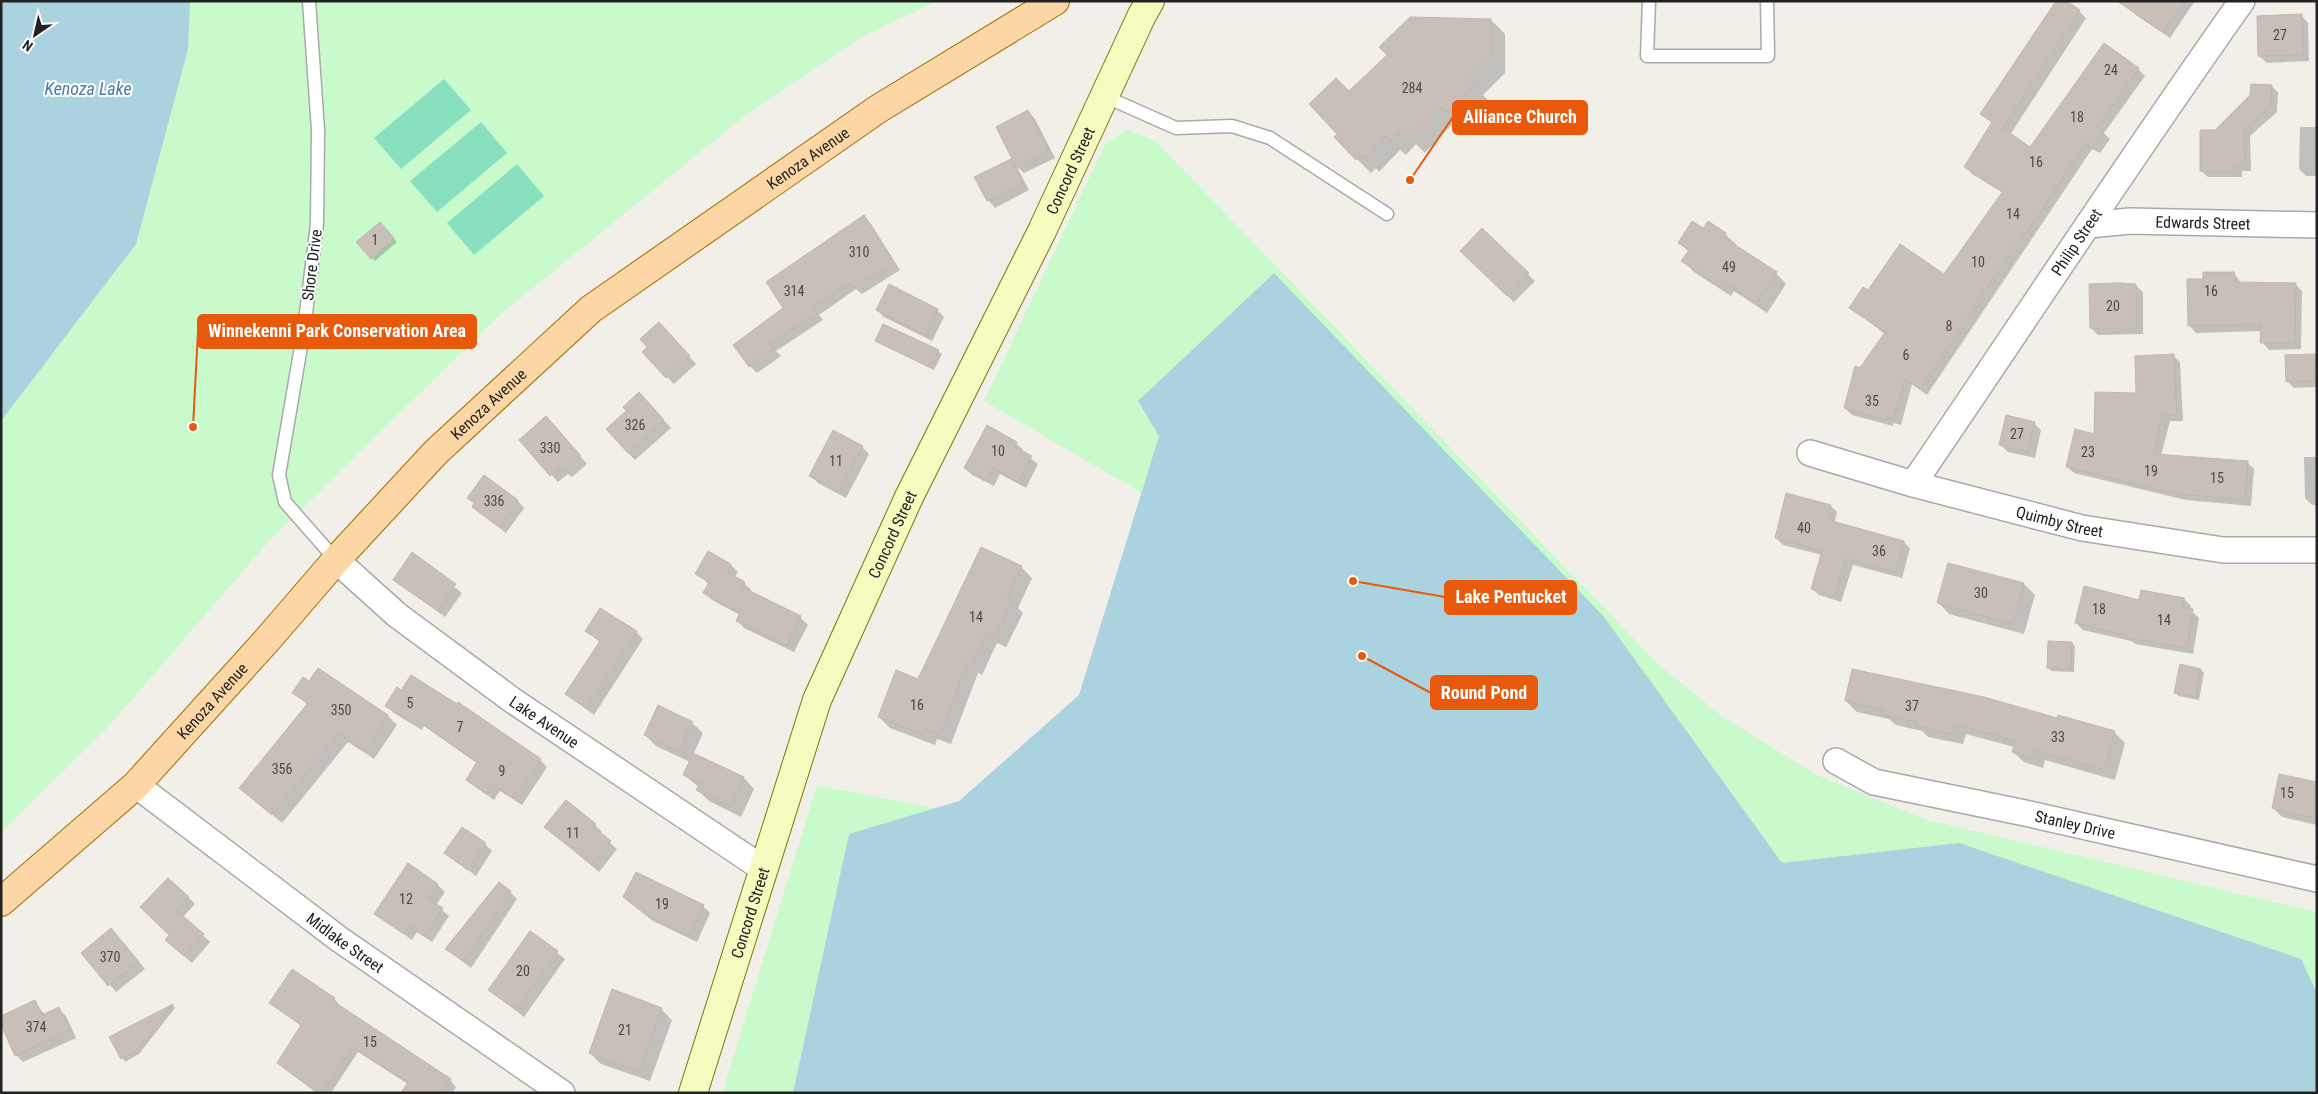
<svg xmlns="http://www.w3.org/2000/svg" width="2318" height="1094" viewBox="0 0 2318 1094" font-family="'Roboto Condensed',sans-serif">
  <style>
    .park { fill: #c8facc }
    .pitch { fill: #88e0be }
    .water { fill: #aad3df }
    .shadow { fill: #0003 }
    .building { fill: #c7bfb8; stroke: #c4b6ab }
    .lines { fill: none; stroke-linecap: round; stroke-linejoin: round }
    .service-casing { stroke: #a9a9a9; stroke-width: 15 }
    .minor-casing { stroke: #a9a9a9; stroke-width: 28 }
    .secondary-casing { stroke: #707d05; stroke-width: 30 }
    .primary-casing { stroke: #a06b00; stroke-width: 30 }
    .service { stroke: #fff; stroke-width: 12 }
    .minor { stroke: #fff; stroke-width: 25 }
    .secondary { stroke: #f7fabf; stroke-width: 28 }
    .primary { stroke: #fcd6a4; stroke-width: 28 }
    .labels { text-anchor: middle; dominant-baseline: central; stroke-width: 4; stroke-linejoin: round; paint-order: stroke }
    .number-label { font-size: 14px; fill: #4b4948 }
    .street-label { font-size: 16px; fill: #222; stroke: #fff }
    .water-label { font-size: 18px; font-style: italic; fill: #4a7aab; stroke: #fff }
    .leader { fill: none; stroke: #e8590c; stroke-width: 2 }
    .callout-dot { fill: #e8590c; stroke: #fff; stroke-width: 2 }
    .callout { fill: #e8590c; stroke: #e8590c; stroke-width: 2 }
    .callout-label { font-size: 18px; text-anchor: middle; font-weight: bold; fill: #fff }
  </style>
  <rect width="100%" height="100%" fill="#f2efe9"/>
  <!-- park -->
  <path class="park" d="M1,1H937L860,38L746,115L501,314L271,539L107,728L1,833Z
    M1126,130L1156,141L1658,664L1723,717L1817,775L1924,819L2317,912V967L2309,1016L2317,1093H722L817,785L969,815L1092,698L1152,499L984,401L1105,144Z"/>
  <!-- pitch -->
  <path class="pitch" d="M444,79L471,110L401,169L374,138Z
    M481,122L507,153L437,212L410,181Z
    M517,164L544,196L474,255L447,223Z"/>
  <!-- water -->
  <path class="water" d="M1,1H190L188,49L136,244L1,421Z
    M1274,273L1604,617L1782,863L1959,843L2301,959L2317,993V1093H793L849,834L959,801L1079,695L1159,436L1138,401Z"/>
  <!-- shadow -->
  <path class="shadow" d="M2133,1H2195L2170,38L2136,15L2129,8Z
    M2079,11L2086,18L2010,135L2030,148L2138,69L2145,76L2104,133L2110,139L2100,153L2092,149L1927,395L1912,384L1901,425L1893,423V426L1852,415L1845,408L1861,369L1885,334L1851,308L1868,292L1945,276L2003,193L1972,174L1966,167L1993,123L1981,114Z
    M2301,15L2308,23L2309,61L2267,63L2259,56Z
    M1491,20L1505,34V73L1483,95L1488,100L1463,126L1456,120L1425,153L1416,144L1406,155L1400,150L1379,172L1376,168L1371,173L1357,159L1339,134L1349,92Z
    M2271,86L2278,92L2277,112L2250,136L2251,171H2242V177H2208L2201,171L2216,131Z
    M1028,112L1035,119L1055,158L1024,173L1017,167L1029,190L995,208L988,200L1010,160L1017,166L997,127Z
    M2300,127H2317V176H2306L2299,169Z
    M864,217L871,224L900,270L862,294L856,289L819,315L823,320L776,351L781,356L757,373L750,366L785,308Z
    M383,226L397,242L375,261L372,258Z
    M1482,230L1535,281L1514,302L1461,251Z
    M1725,234L1736,244L1735,246L1776,273L1786,284L1767,313L1734,291L1731,296L1694,272L1683,261L1689,252L1680,243Z
    M2234,273L2241,283L2295,284L2302,291L2301,349L2269,350L2262,342V331L2196,333L2189,325L2204,280Z
    M2135,285L2143,292V334L2098,335L2091,328Z
    M877,310H937L944,317L932,341L884,317Z
    M666,331L696,364L674,384L667,377Z
    M876,340L938,351L942,354L934,370Z
    M2315,355L2317,387L2294,388L2287,381Z
    M2173,356L2180,362L2183,421H2170L2161,456L2247,462L2254,469L2251,506L2186,500L2074,473L2067,467Z
    M646,401L671,428L635,460L628,453Z
    M2034,423L2041,430L2035,458L2008,452L2001,445Z
    M553,425L587,464L572,477L568,474L558,482L521,440Z
    M1016,443L1023,450L1022,452L1038,464L1026,488L1000,474L994,486L972,475L965,468Z
    M862,447L869,454L846,498L818,483L811,476Z
    M2304,457H2317V505H2312L2305,498Z
    M517,500L524,508L506,533L473,507Z
    M1831,506L1837,512L1835,521L1838,524L1904,542L1910,548L1902,578L1853,565L1841,602L1819,595L1812,589L1822,555L1783,545L1776,538Z
    M708,552L731,565L738,572L734,578L744,583L751,590L750,592L801,618L808,625L794,652L744,628L737,620L740,615L712,600L705,593L709,584L697,574Z
    M412,554L462,593L445,617L394,580Z
    M1949,564L2024,584L2035,595L2024,634L1949,614L1939,603Z
    M1021,567L1032,578L1018,608L1023,613L1006,647L997,643L982,675L978,673L951,744L937,739L935,745L890,728L879,717L919,680Z
    M2184,599L2191,606L2190,610L2199,618L2193,654L2135,644L2131,641L2083,630L2076,623L2140,602Z
    M586,631L636,632L643,639L594,715L566,694L600,642Z
    M2072,643L2075,646L2074,672L2051,671L2048,667Z
    M318,670L388,716L397,725L374,759L348,742L282,823L241,788L308,705L294,693L310,682Z
    M2201,670L2204,673L2199,700L2178,696L2175,692Z
    M1846,701L2058,720L2114,732L2125,743L2115,780L2045,760L2043,768L2024,762L2013,752L2014,747L1966,734L1963,744L1928,737L1922,731L1896,725L1889,719L1857,712Z
    M387,706L540,760L547,767L522,805L500,791L494,800L467,780L478,764L424,726L422,730L394,713Z
    M692,723L703,733L693,755L744,778L754,789L741,817L709,801L698,790L699,787L684,775L690,762L656,746L645,735Z
    M2317,783V825L2282,817L2273,808Z
    M595,825L602,832L600,834L617,849L599,872L553,833Z
    M485,844L492,851L476,876L446,853Z
    M438,885L445,892L436,905L449,916L432,942L417,932L412,940L376,914Z
    M510,892L517,899L471,968L446,949Z
    M188,897L195,904L183,917L210,942L192,963L174,947L171,935L142,907Z
    M632,904L703,906L710,913L697,942L653,921Z
    M531,933L565,959L524,1017L490,990Z
    M118,937L145,969L116,992L83,953Z
    M334,999L340,1005L339,1006L450,1080L456,1087L452,1093H412L408,1084L358,1052L331,1093H317L285,1069L279,1063L302,1026L270,1003Z
    M35,1002L45,1015L59,1009L66,1016L76,1038L23,1062L16,1055Z
    M173,1005L175,1008L139,1054L125,1062L111,1037Z
    M661,1009L672,1020L650,1081L601,1064L590,1053Z"/>
  <!-- building -->
  <path class="building" d="M2056,1H2067L2080,10L2003,128L2030,147L2104,43L2139,68L2097,127L2103,131L2092,148L2085,143L2042,210L1970,311L1972,312L1920,389L1905,379L1894,419L1887,417L1886,420L1844,408L1855,366L1860,368L1885,332L1849,308L1863,287L1868,290L1900,244L1944,274L2003,191L1964,167L1992,122L1980,114Z
    M2117,1H2184L2163,32Z
    M2302,14L2303,55L2258,56L2257,16Z
    M1410,17L1491,19V59L1470,80L1475,85L1448,113L1441,107L1410,139L1401,130L1391,141L1385,136L1365,158L1361,155L1356,160L1334,137L1337,134L1309,104L1336,78L1349,91L1387,55L1379,47Z
    M2251,84L2272,85L2271,105L2244,130L2245,165H2236V171H2200V130H2215L2250,95Z
    M1028,110L1049,150L1016,167L996,127Z
    M1011,159L1023,183L987,201L974,177Z
    M864,215L894,262L854,288L850,282L813,307L817,313L769,344L775,348L749,367L733,345L783,308L766,282Z
    M1692,221L1703,228L1708,221L1726,233L1723,237L1777,272L1756,303L1722,281L1719,286L1681,261L1689,250L1678,243Z
    M380,222L394,238L371,259L356,242Z
    M1482,228L1529,273L1507,296L1460,251Z
    M2203,272H2234V282L2296,283L2295,343H2260L2261,324L2188,326L2187,279H2203Z
    M2119,283L2136,284V328H2090L2089,284Z
    M889,284L938,309L925,335L876,310Z
    M659,322L690,356L666,378L642,352L647,347L640,339Z
    M883,324L939,350L931,368L875,341Z
    M2174,354L2177,415H2163L2154,454L2248,461L2245,500L2179,494L2066,467L2075,429L2094,434L2095,392L2136,393L2135,356Z
    M2316,354L2317,380L2286,382L2285,355Z
    M639,392L664,420L628,453L606,429L626,411L623,407Z
    M2006,415L2035,422L2028,452L1999,445Z
    M546,416L581,456L564,471L560,467L550,476L519,440Z
    M987,425L1017,442L1015,447L1032,456L1018,482L993,468L987,480L964,468Z
    M833,430L863,446L839,491L809,476Z
    M484,475L518,500L499,527L472,507L474,503L467,498Z
    M1786,493L1831,505L1828,516L1833,517L1832,521L1904,541L1896,572L1846,559L1835,597L1811,589L1822,551L1775,538Z
    M981,547L1022,566L1007,598L1013,601L995,637L986,633L971,665L967,663L941,734L926,729L924,735L878,717L896,670L918,679Z
    M708,551L731,564L727,572L745,582L742,587L801,616L787,646L736,621L740,613L703,593L709,582L695,574Z
    M412,552L456,584L438,611L393,580Z
    M1948,563L2024,583L2013,624L1937,603Z
    M2084,586L2139,600L2141,590L2184,598L2183,608L2193,609L2187,648L2126,638V635L2075,623Z
    M600,608L637,631L586,708L565,694L600,641L585,631Z
    M2048,641L2072,642L2071,669L2047,668Z
    M2180,664L2201,669L2196,697L2174,693Z
    M318,668L388,715L365,751L339,733L272,815L239,788L308,703L292,693L303,677L309,681Z
    M1852,669L1984,697L2057,718L2058,715L2115,731L2104,770L2035,750L2032,758L2012,752L2015,741L1955,724L1953,734L1916,726L1917,722L1883,715L1884,710L1845,701Z
    M411,675L457,704L458,702L541,759L515,799L492,785L486,794L466,780L477,762L417,720L414,724L385,706L397,687L401,690Z
    M658,705L693,722L678,752L644,735Z
    M693,753L744,777L730,807L696,790L700,783L683,775Z
    M2279,774L2317,782V819L2272,808Z
    M566,800L596,824L593,827L611,841L592,865L544,827Z
    M462,827L486,843L468,870L444,853Z
    M408,863L438,884L428,898L443,908L425,936L410,926L404,934L374,914Z
    M636,872L704,905L689,936L645,914L623,897Z
    M168,878L189,897L176,910L204,934L184,956L165,940L169,935L140,907Z
    M499,882L511,891L464,961L445,949Z
    M111,928L139,962L108,986L81,953Z
    M530,931L558,951L516,1010L488,990Z
    M292,969L335,998L333,1001L451,1079L442,1093H401L408,1082L352,1047L321,1093H318L277,1063L301,1025L269,1003Z
    M612,989L662,1008L639,1071L589,1053Z
    M35,1000L42,1015L59,1007L70,1030L15,1056L1,1025V1016Z
    M173,1004L136,1051L121,1059L109,1037Z"/>
  <g class="lines">
    <!-- service casing -->
    <g class="service-casing">
      <path id="service" d="M309,1L318,130L317,224L304,329L279,475L285,502L336,560
        M1649,1L1647,56H1768L1767,1
        M1104,96L1176,128L1232,126L1270,138L1387,214"/>
    </g>
    <!-- minor casing -->
    <g class="minor-casing">
      <g id="minor">
        <path id="s1" d="M2089,225L2130,221L2317,225"/>
        <path id="s2" d="M1810,453L1913,484L2082,528L2223,550H2317"/>
        <path id="s3" d="M1913,484C2023,323 2129,160 2242,1"/>
        <path id="s4" d="M336,560L397,615L512,700L762,868"/>
        <path id="s5" d="M1836,761L1874,782L2025,813L2317,879"/>
        <path id="s6" d="M136,785L339,939L562,1093"/>
      </g>
    </g>
    <!-- secondary casing -->
    <g class="secondary-casing">
      <g id="secondary">
        <path id="s7" d="M693,1093L817,700L909,497L1042,231L1142,15L1150,1"/>
      </g>
    </g>
    <!-- primary casing -->
    <g class="primary-casing">
      <g id="primary">
        <path id="s8" d="M1,902L136,785L268,639L336,560L436,452L591,309L878,109L1055,1"/>
      </g>
    </g>
    <!-- service -->
    <use href="#service" class="service"/>
    <!-- minor -->
    <use href="#minor" class="minor"/>
    <!-- secondary -->
    <use href="#secondary" class="secondary"/>
    <!-- primary -->
    <use href="#primary" class="primary"/>
  </g>
  <g class="labels">
    <!-- number labels -->
    <g class="number-label">
      <text x="2280" y="35">27</text>
      <text x="2111" y="70">24</text>
      <text x="1412" y="88">284</text>
      <text x="2077" y="117">18</text>
      <text x="2036" y="162">16</text>
      <text x="2013" y="214">14</text>
      <text x="375" y="240">1</text>
      <text x="859" y="252">310</text>
      <text x="1978" y="262">10</text>
      <text x="1729" y="267">49</text>
      <text x="794" y="291">314</text>
      <text x="2211" y="291">16</text>
      <text x="2113" y="306">20</text>
      <text x="1949" y="326">8</text>
      <text x="1906" y="355">6</text>
      <text x="1872" y="401">35</text>
      <text x="635" y="425">326</text>
      <text x="2017" y="434">27</text>
      <text x="550" y="448">330</text>
      <text x="998" y="451">10</text>
      <text x="2088" y="452">23</text>
      <text x="836" y="461">11</text>
      <text x="2151" y="471">19</text>
      <text x="2217" y="478">15</text>
      <text x="494" y="501">336</text>
      <text x="1804" y="528">40</text>
      <text x="1879" y="551">36</text>
      <text x="1981" y="593">30</text>
      <text x="2099" y="609">18</text>
      <text x="976" y="617">14</text>
      <text x="2164" y="620">14</text>
      <text x="410" y="703">5</text>
      <text x="917" y="705">16</text>
      <text x="1912" y="706">37</text>
      <text x="341" y="710">350</text>
      <text x="460" y="727">7</text>
      <text x="2058" y="737">33</text>
      <text x="282" y="769">356</text>
      <text x="502" y="771">9</text>
      <text x="2287" y="793">15</text>
      <text x="573" y="833">11</text>
      <text x="406" y="899">12</text>
      <text x="662" y="904">19</text>
      <text x="110" y="957">370</text>
      <text x="523" y="971">20</text>
      <text x="36" y="1027">374</text>
      <text x="625" y="1030">21</text>
      <text x="370" y="1042">15</text>
    </g>
    <!-- street labels -->
    <g class="street-label">
      <text stroke="none"><textPath href="#s8" startOffset="1102">Kenoza Avenue</textPath></text>
      <text stroke="none"><textPath href="#s7" startOffset="999">Concord Street</textPath></text>
      <text stroke="none"><textPath href="#s1" startOffset="114">Edwards Street</textPath></text>
      <text stroke="none"><textPath href="#s3" startOffset="292">Philip Street</textPath></text>
      <text transform="translate(312 265) rotate(-83)">Shore Drive</text>
      <text stroke="none"><textPath href="#s8" startOffset="698">Kenoza Avenue</textPath></text>
      <text stroke="none"><textPath href="#s2" startOffset="259">Quimby Street</textPath></text>
      <text stroke="none"><textPath href="#s7" startOffset="594">Concord Street</textPath></text>
      <text stroke="none"><textPath href="#s8" startOffset="292">Kenoza Avenue</textPath></text>
      <text stroke="none"><textPath href="#s4" startOffset="264">Lake Avenue</textPath></text>
      <text stroke="none"><textPath href="#s5" startOffset="249">Stanley Drive</textPath></text>
      <text stroke="none"><textPath href="#s7" startOffset="189">Concord Street</textPath></text>
      <text stroke="none"><textPath href="#s6" startOffset="262">Midlake Street</textPath></text>
    </g>
    <!-- water labels -->
    <g class="water-label">
      <text x="88" y="88">Kenoza Lake</text>
    </g>
  </g>
  <!-- callouts -->
  <path class="leader" d="M1410 180L1453 117M193 427L198 331M1353 581L1445 597M1362 656L1431 693"/>
  <g class="callout-dot">
    <circle cx="1410" cy="180" r="5"/>
    <circle cx="193" cy="427" r="5"/>
    <circle cx="1353" cy="581" r="5"/>
    <circle cx="1362" cy="656" r="5"/>
  </g>
  <g class="callout">
    <rect x="1453" y="101" width="134" height="33" rx="5"/>
    <rect x="198" y="315" width="278" height="33" rx="5"/>
    <rect x="1445" y="581" width="131" height="33" rx="5"/>
    <rect x="1431" y="676" width="106" height="33" rx="5"/>
  </g>
  <g class="callout-label">
    <text x="1520" y="123">Alliance Church</text>
    <text x="337" y="337">Winnekenni Park Conservation Area</text>
    <text x="1511" y="603">Lake Pentucket</text>
    <text x="1484" y="699">Round Pond</text>
  </g>
  <!-- border -->
  <rect width="2318" height="1094" fill="none" stroke="#222222" stroke-width="5"/>
  <!-- north arrow -->
  <g transform="translate(35 35) rotate(214)" stroke="#ffffff" stroke-width="4" paint-order="stroke">
  <path d="M0-4L9 19L0 12L-9 19Z" fill="#222222"/>
  <text y="-8" font-size="14" font-weight="bold" text-anchor="middle" fill="#222222">N</text>
  </g>
</svg>
